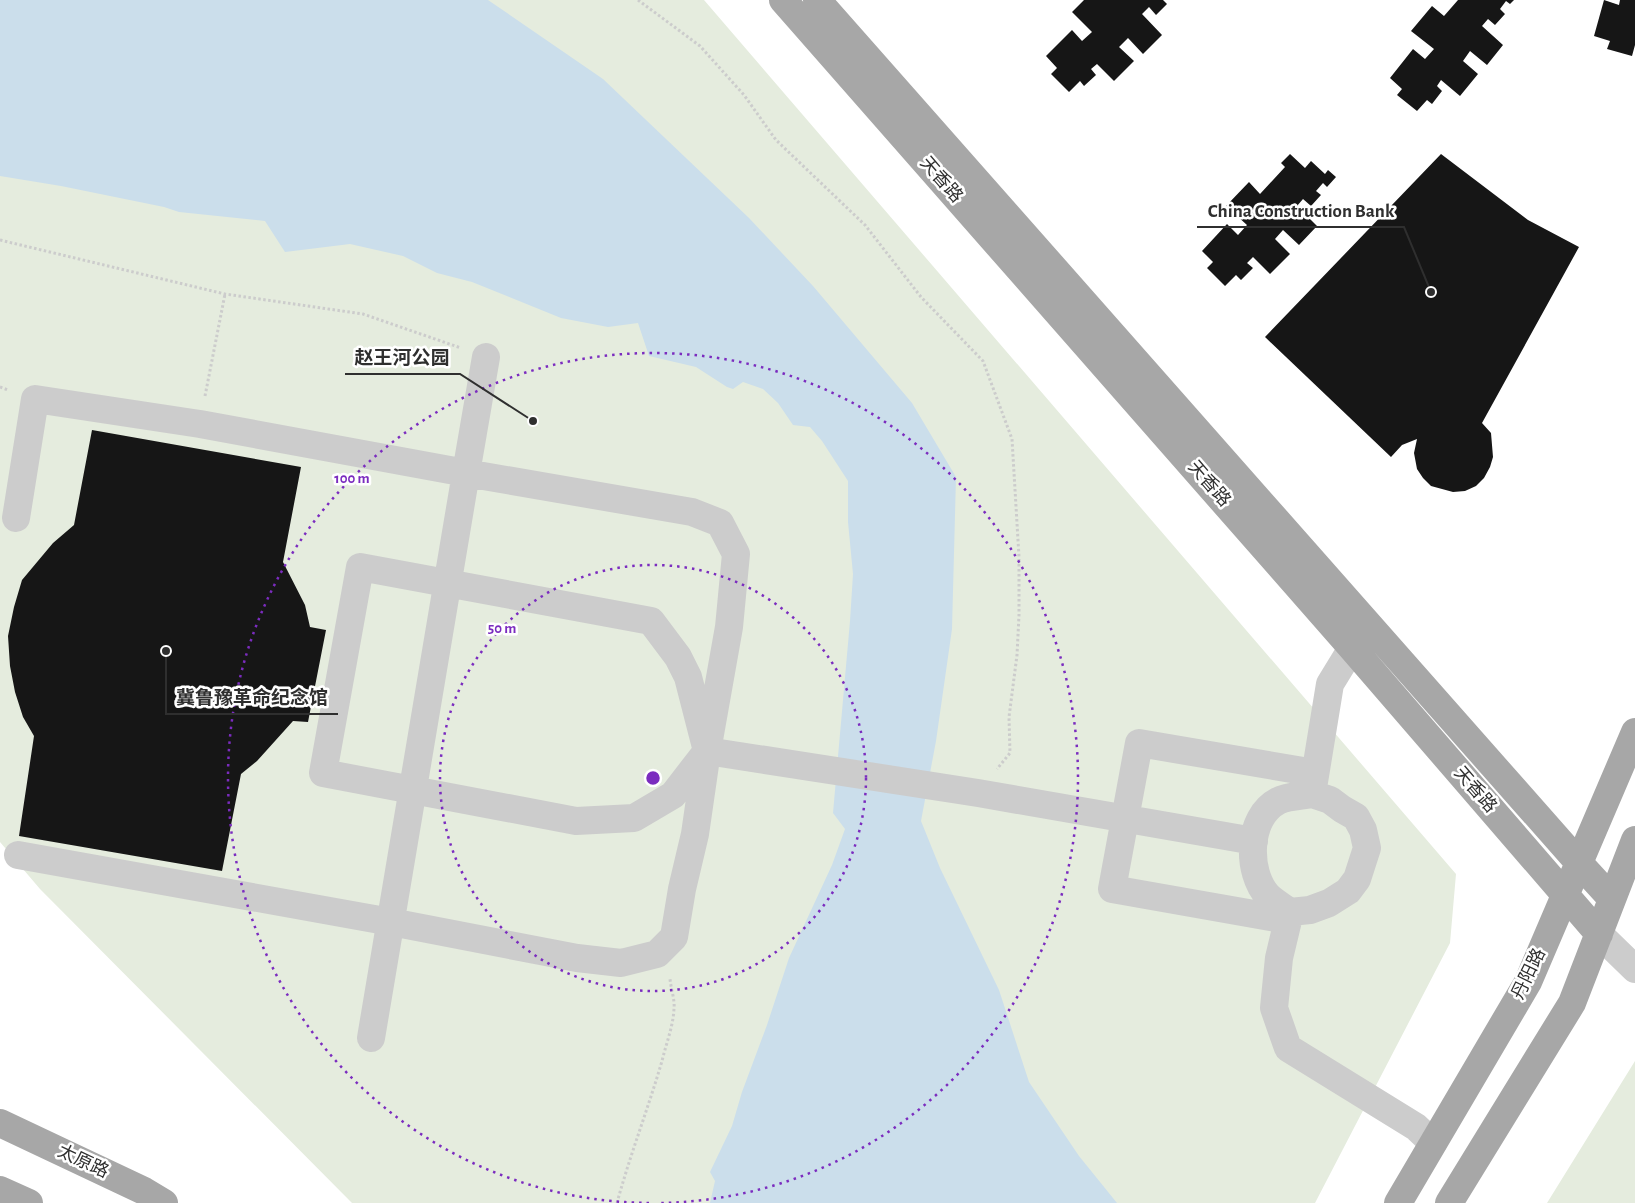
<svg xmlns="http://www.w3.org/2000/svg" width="1635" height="1203" viewBox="0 0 1635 1203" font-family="'Alegreya Sans','Noto Sans SC',sans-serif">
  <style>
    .green { fill: #e5ecde }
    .water { fill: #cbdeeb }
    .building { fill: #161616 }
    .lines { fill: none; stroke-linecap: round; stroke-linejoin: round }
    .path { stroke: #ccc; stroke-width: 3; stroke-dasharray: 2.5 2.5; stroke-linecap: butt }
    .minor { stroke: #ccc; stroke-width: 28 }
    .major { stroke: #a7a7a7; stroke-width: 28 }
    .ring { fill: none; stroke: #7b2cbf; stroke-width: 2.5; stroke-dasharray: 2.5 5 }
    .labels { text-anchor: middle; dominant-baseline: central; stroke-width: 5; stroke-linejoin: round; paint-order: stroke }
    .street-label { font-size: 18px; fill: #2f2f2f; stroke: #fff }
    .centre { fill: #7b2cbf; stroke: #fff; stroke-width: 2.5 }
    .ring-label { font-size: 15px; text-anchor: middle; font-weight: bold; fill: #7b2cbf; stroke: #fff; stroke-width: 5; stroke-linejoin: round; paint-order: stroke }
    .leader { fill: none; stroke: #2f2f2f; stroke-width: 2 }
    .callout-dot { fill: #2f2f2f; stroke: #fff; stroke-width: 2 }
    .callout-label { font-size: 19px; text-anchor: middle; font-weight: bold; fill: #2f2f2f; stroke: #fff; stroke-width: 5; stroke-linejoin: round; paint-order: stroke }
  </style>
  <rect width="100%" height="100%" fill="#fff"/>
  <!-- green -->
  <path class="green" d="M0,0H704L1456,874L1450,943L1315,1203H352L40,889L0,842Z
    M1635,1061V1203H1547Z"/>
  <!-- water -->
  <path class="water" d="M0,0H488L603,79L749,218L813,286L912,403L956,477L952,629L936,741L921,821L940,868L999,990L1029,1082L1079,1156L1117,1203H710L715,1181L710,1172L732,1126L742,1092L767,1025L789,958L832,865L845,829L833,813L850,621L853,574L848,522V481L822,441L810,427L793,425L778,403L763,389L743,382L733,389L727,387L696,367L649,356L638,323L608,327L561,318L472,282L437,273L403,256L350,244L285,252L265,221L179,212L164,207L61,186L0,176Z"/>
  <!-- building -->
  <path class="building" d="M1084,0H1163L1167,4L1156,15L1149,7L1142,14L1162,35L1143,54L1128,38L1119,47L1134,61L1114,81L1097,64L1091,69L1096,75L1084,86L1080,81L1069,92L1051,74L1057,68L1046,56L1072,30L1082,41L1092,32L1072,12Z
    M1458,0H1514L1510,4L1506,1L1500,9L1505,14L1495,25L1488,19L1482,26L1503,45L1487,65L1470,51L1463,61L1478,74L1460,96L1441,80L1437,86L1442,91L1432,104L1427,100L1417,111L1397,95L1402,89L1390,78L1413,49L1425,59L1434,49L1411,31L1432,6L1444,16Z
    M1604,0L1619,5L1620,0H1635V45L1632,56L1607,49L1610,41L1594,36Z
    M1290,154L1305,168L1311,161L1325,174L1328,170L1336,177L1327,187L1323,183L1316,191L1321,195L1311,206L1303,199L1297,206L1317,226L1299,245L1283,230L1275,239L1290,254L1270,274L1253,257L1247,263L1253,268L1241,280L1236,275L1225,286L1207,268L1213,262L1202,251L1227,224L1238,235L1247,225L1226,206L1249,182L1260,194L1285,167L1281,163Z
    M1441,154L1528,220L1579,247L1482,423L1491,433L1493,457L1490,467L1484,478L1476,486L1465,491L1453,492L1431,486L1423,478L1417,469L1414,453L1417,439L1402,445L1391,457L1265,337Z
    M92,430L301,467L283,562L305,605L310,627L326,630L308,722L293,721L257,761L241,774L222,871L19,836L34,736L23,717L15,692L10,666L8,636L14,607L22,580L53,543L74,525Z"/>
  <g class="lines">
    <!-- path -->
    <path class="path" d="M638,0L700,46L744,95L776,140L865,225L921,297L983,361L1012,439L1019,557V615L1017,655L1009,717L1010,753L997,769
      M0,240L225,294L363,314L461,348
      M0,387L8,390
      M205,396L225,294
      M617,1203C630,1155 648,1109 662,1061C666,1044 673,1027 674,1009C675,1000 671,989 670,979"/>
    <!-- minor -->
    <path class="minor" d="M16,518L35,399L200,424L466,473L486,357
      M360,567L651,621L678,657L688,677L707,751L673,795L634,818L576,821L323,773Z
      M1352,648L1330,684L1312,794L1330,800L1342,809L1356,817L1363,830L1367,848L1357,879L1348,891L1329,903L1310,910L1290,912L1279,958L1274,1008L1288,1048L1416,1127L1433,1143
      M707,751L978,793L1254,841
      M18,855L391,922L577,958L621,963L657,954L674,937L682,889L695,834L707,751L729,627L736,554L720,523L692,512L466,473C435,661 403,849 371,1038
      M1290,912C1283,907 1274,902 1268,896C1246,872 1247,817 1278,801C1287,796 1302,796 1312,794
      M1288,920L1112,889L1139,743L1315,773
      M1599,934L1635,969"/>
    <!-- major -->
    <path class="major" d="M783,0L1352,648L1599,934
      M817,0L1579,863L1612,899
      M0,1123L144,1191L164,1203
      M0,1190L29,1203
      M1398,1203L1528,982L1635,732
      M1449,1203L1572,1003L1635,840"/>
  </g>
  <!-- distance rings -->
  <g class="ring">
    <circle cx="653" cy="778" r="213"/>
    <path d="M649 1203A425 425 0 1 1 657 1203"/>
  </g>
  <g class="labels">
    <!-- street labels -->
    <g class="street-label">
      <text transform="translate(941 180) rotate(49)">天香路</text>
      <text transform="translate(1209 484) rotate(49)">天香路</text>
      <text transform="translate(1475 790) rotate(49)">天香路</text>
      <text transform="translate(1529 974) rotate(-64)">丹阳路</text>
      <text transform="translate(83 1162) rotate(25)">太原路</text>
    </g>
  </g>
  <circle cx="653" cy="778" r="8" class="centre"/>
  <g class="ring-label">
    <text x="352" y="483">100 m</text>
    <text x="502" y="633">50 m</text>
  </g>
  <!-- callouts -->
  <path class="leader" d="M1431 292L1404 227H1197M533 421L460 374H345M166 651L166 714H338"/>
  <g class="callout-dot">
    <circle cx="1431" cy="292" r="5"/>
    <circle cx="533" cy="421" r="5"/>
    <circle cx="166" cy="651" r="5"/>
  </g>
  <g class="callout-label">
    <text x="1301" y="217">China Construction Bank</text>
    <text x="402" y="364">赵王河公园</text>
    <text x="252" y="704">冀鲁豫革命纪念馆</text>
  </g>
</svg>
